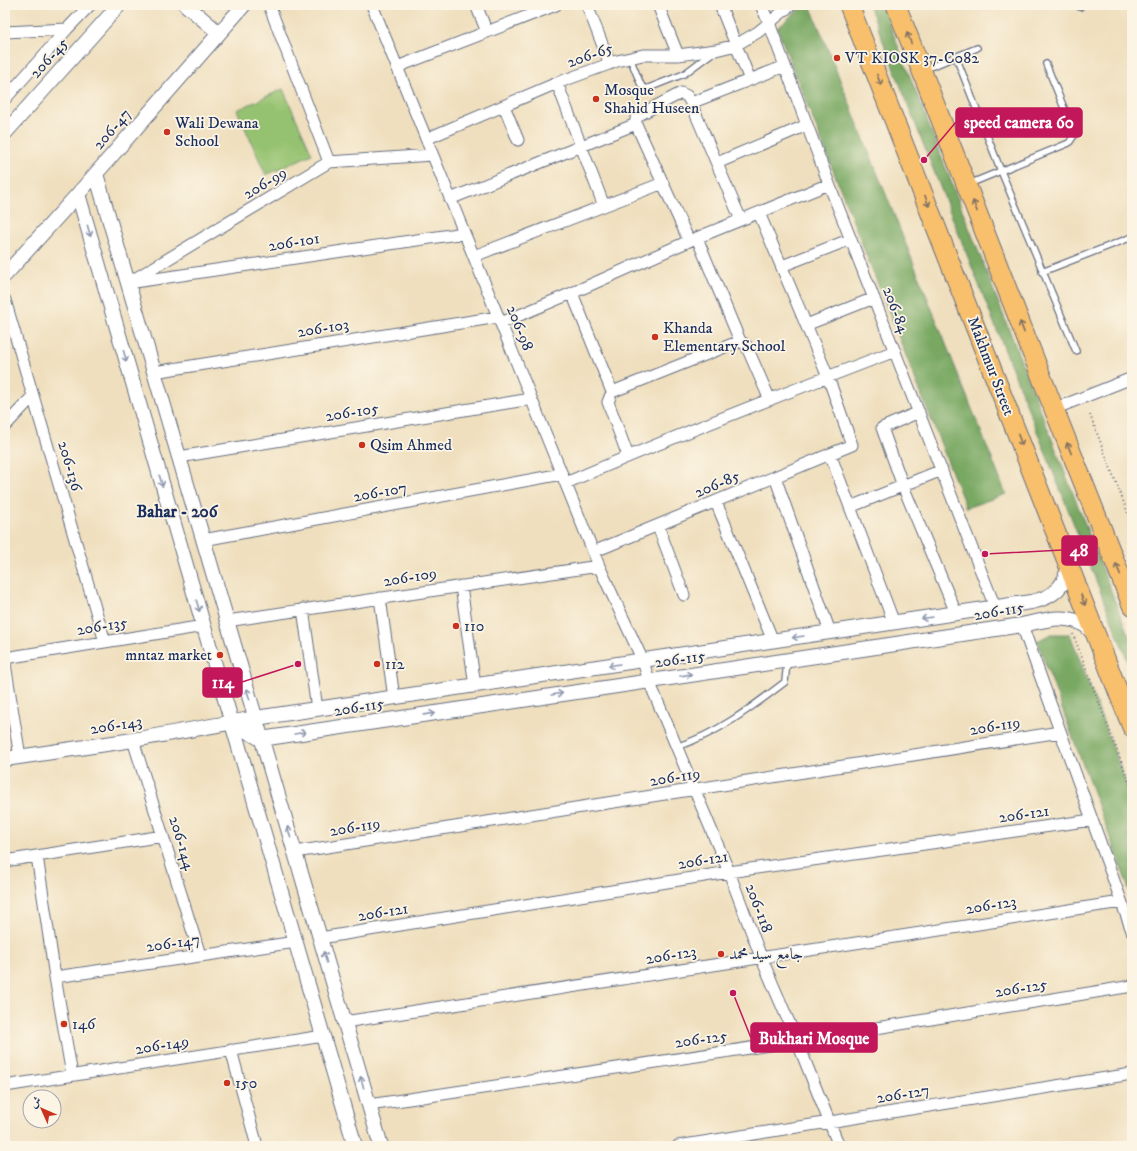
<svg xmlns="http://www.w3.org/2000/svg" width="1137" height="1151" viewBox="0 0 1137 1151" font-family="'IM FELL DW Pica',Amiri,serif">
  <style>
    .green { fill: #95c270; stroke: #587867 }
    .forest { fill: #78a862; stroke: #4a6c60 }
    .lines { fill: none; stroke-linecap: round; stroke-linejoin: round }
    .service-casing { stroke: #656d80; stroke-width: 8 }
    .minor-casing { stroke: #656d80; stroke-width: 13 }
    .tertiary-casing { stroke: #656d80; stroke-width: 16 }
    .trunk-casing { stroke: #656d80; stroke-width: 21 }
    .path { stroke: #656d80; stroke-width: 2; stroke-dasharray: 1 3; stroke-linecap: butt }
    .service { stroke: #fff; stroke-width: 5.5 }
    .minor { stroke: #fff; stroke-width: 11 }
    .tertiary { stroke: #fff; stroke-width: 14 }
    .trunk { stroke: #f8bf6c; stroke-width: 19 }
    .oneway { stroke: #7e7064 }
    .oneway2 { stroke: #8d97ae }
    .poi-dot { fill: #c8321e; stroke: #fcf5e5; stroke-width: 1.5 }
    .labels { text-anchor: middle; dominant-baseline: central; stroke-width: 3.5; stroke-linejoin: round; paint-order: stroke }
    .street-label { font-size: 16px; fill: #1b2f5e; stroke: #fcf5e5 }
    .poi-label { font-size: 16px; fill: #1b2f5e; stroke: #fcf5e5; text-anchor: start }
    .neighbourhood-label { font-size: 17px; font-weight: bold; fill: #1b2f5e; stroke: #fcf5e5 }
    .leader { fill: none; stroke: #c2185b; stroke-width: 1.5 }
    .callout-dot { fill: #c2185b; stroke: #fcf5e5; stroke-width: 1.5 }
    .callout { fill: #c2185b; stroke: #c2185b; stroke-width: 1.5 }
    .callout-label { font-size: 17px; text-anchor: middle; font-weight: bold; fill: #fff }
  </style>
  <rect width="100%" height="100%" fill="#fcf5e5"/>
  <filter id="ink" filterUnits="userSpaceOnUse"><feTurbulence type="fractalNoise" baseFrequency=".025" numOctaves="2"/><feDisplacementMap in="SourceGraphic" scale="8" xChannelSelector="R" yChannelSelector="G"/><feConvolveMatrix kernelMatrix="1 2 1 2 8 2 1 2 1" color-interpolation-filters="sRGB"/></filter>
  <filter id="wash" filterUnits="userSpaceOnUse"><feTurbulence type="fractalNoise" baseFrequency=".012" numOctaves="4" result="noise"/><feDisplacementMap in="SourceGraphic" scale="16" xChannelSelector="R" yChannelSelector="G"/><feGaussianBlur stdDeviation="0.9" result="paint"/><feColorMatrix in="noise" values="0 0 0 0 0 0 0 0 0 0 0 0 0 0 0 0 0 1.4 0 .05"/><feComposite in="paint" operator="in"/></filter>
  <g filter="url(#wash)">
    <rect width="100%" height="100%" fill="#efdfbe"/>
    <!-- green -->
    <path class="green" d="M283,89L312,154L266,175L237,110Z"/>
    <!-- forest -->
    <path class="forest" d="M804,5H810L1006,494L966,508L777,28Z
      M869,5H882L1132,644V672C1045,449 955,228 869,5Z
      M1051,634H1070L1132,799V897L1037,641Z"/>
  </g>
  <g filter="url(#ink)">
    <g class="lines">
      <!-- service casing -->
      <g class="service-casing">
        <path id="service" d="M1080,5V7
          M956,57L1001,171L1076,351
          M630,58L641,85L646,89L684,74L712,53
          M923,70L977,48
          M969,184L1069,143L1073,137V130L1046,64
          M1042,272L1132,237
          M676,747C717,734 751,708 785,682L787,662"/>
      </g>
      <!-- minor casing -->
      <g class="minor-casing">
        <path id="minor" d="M269,5L329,162
          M372,5L599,566L643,661L649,681L729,872L761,957L797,1041L839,1146
          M476,5L487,32
          M587,5L610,64
          M658,5L678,55
          M720,5L750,80
          M761,5L769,23L829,184L995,607
          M5,32L67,29
          M397,67L556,5
          M557,83L604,206
          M5,99L67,29L90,5
          M691,103L785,66
          M504,106L518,140
          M426,139L557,83L617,61L643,55H678L716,50L736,45L758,32L791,5
          M717,163L807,125
          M450,199L636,124
          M697,238L740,341L746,345L770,400
          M689,241L636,124V118L639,115L681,93L687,96L691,103L741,220
          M474,256L663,183
          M782,266L851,239
          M133,280L329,162L432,155
          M128,283L464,233
          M572,293L612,392
          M5,300L105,642
          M501,323L572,293L689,241L829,184
          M806,325L874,298
          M154,372L498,317
          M1054,409L1132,378
          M919,412L882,428L903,486L956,613
          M5,426L33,396
          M830,454L894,623
          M628,456L608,402L612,392L740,341
          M179,457L531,399
          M775,477L830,632
          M566,483C674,436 785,393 895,351
          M716,502L773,641
          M850,507L942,470
          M658,526L684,595
          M203,540L562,474
          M593,552L852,445L828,377L759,213
          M461,586L475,686
          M380,598L394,698
          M303,609L317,709
          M227,621L599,566
          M1022,625L1132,931
          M5,658L204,626
          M5,664L20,757
          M133,740L200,955
          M295,852L1060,732
          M37,856L55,977L72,1075
          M5,861L163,836
          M320,938L729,872L1092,820
          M55,977L296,942
          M344,1022L1121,902
          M231,1050L257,1146
          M5,1086L323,1036
          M369,1105L797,1041L1132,986
          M678,1146L1132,1074"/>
      </g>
      <!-- tertiary casing -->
      <g class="tertiary-casing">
        <path id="tertiary" d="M186,5L219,33
          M5,133L119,5
          M96,174L381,1146
          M78,194L355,1146
          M5,275L78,194L244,5
          M232,723L261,739C515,701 768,664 1022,625C1042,621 1066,612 1086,626C1089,629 1092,632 1095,635
          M5,759L133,740L256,718L1031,602C1053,598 1067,586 1068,563"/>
      </g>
      <!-- trunk casing -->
      <g class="trunk-casing">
        <path id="trunk" d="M849,5L1132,727
          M896,5L1054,409L1132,605"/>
      </g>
      <!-- path -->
      <path class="path" d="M1090,415L1132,524
        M1073,634L1132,790"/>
      <!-- service -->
      <use href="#service" class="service"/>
      <!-- minor -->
      <use href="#minor" class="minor"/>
      <!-- tertiary -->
      <use href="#tertiary" class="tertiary"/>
      <!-- trunk -->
      <use href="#trunk" class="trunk"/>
    </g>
    <!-- one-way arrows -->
    <defs><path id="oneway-shaft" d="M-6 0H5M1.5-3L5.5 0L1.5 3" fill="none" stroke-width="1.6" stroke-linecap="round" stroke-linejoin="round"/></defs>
    <g class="oneway">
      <use href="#oneway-shaft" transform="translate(909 38) rotate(-112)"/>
      <use href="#oneway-shaft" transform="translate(879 80) rotate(69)"/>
      <use href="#oneway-shaft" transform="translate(927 201) rotate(69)"/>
      <use href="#oneway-shaft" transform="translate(975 206) rotate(-111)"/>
      <use href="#oneway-shaft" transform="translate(1022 327) rotate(-111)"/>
      <use href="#oneway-shaft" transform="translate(1020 440) rotate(69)"/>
      <use href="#oneway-shaft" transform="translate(1069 448) rotate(-112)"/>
      <use href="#oneway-shaft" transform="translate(1118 569) rotate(-112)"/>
      <use href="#oneway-shaft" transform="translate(1083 600) rotate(69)"/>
    </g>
    <g class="oneway2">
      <use href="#oneway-shaft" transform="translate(89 231) rotate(74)"/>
      <use href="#oneway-shaft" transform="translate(125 356) rotate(74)"/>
      <use href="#oneway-shaft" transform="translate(161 481) rotate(74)"/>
      <use href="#oneway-shaft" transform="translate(198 606) rotate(74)"/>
      <use href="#oneway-shaft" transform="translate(927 618) rotate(171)"/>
      <use href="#oneway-shaft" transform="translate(798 637) rotate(171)"/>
      <use href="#oneway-shaft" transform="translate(614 665) rotate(171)"/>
      <use href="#oneway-shaft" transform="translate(686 675) rotate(-8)"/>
      <use href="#oneway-shaft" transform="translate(248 694) rotate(-106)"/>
      <use href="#oneway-shaft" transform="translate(557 694) rotate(-9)"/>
      <use href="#oneway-shaft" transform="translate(429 714) rotate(-9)"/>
      <use href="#oneway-shaft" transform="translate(300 733) rotate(-9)"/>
      <use href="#oneway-shaft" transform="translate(289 832) rotate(-106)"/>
      <use href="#oneway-shaft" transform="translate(325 957) rotate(-106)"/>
      <use href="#oneway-shaft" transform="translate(362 1082) rotate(-106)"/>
    </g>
  </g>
  <!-- markers -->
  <g class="poi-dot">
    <circle cx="837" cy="58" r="4"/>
    <circle cx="596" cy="99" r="4"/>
    <circle cx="167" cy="132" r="4"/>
    <circle cx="655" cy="337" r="4"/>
    <circle cx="362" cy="445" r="4"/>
    <circle cx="456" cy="626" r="4"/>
    <circle cx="220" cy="655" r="4"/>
    <circle cx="377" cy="664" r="4"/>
    <circle cx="721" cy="954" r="4"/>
    <circle cx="64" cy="1024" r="4"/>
    <circle cx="227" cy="1083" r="4"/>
  </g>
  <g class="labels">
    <!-- street labels -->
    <g class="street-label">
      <text transform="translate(590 55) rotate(-19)">206-65</text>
      <text transform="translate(49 58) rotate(-48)">206-45</text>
      <text transform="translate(112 129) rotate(-49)">206-47</text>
      <text transform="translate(265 183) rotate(-31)">206-99</text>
      <text transform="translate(294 242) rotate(-9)">206-101</text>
      <text transform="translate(896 310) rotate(69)">206-84</text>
      <text transform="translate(323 328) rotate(-9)">206-103</text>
      <text transform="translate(520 328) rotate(68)">206-98</text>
      <text transform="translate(991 366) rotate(69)">Makhmur Street</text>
      <text transform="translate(352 412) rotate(-9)">206-105</text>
      <text transform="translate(70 466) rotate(74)">206-136</text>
      <text transform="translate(717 484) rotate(-23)">206-85</text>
      <text transform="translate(380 492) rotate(-10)">206-107</text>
      <text transform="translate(410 577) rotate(-9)">206-109</text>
      <text transform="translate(999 611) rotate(-10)">206-115</text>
      <text transform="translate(102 626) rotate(-9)">206-135</text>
      <text transform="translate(680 659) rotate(-8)">206-115</text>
      <text transform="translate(359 707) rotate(-9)">206-115</text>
      <text transform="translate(116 725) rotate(-9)">206-143</text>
      <text transform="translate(995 726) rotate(-9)">206-119</text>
      <text transform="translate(675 777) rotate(-9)">206-119</text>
      <text transform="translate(1024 814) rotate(-8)">206-121</text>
      <text transform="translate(355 827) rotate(-9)">206-119</text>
      <text transform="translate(182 843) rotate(73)">206-144</text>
      <text transform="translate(703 860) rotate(-9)">206-121</text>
      <text transform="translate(991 905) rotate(-9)">206-123</text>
      <text transform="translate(759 908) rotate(69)">206-118</text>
      <text transform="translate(383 912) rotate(-9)">206-121</text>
      <text transform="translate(173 943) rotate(-8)">206-147</text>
      <text transform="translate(671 955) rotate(-9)">206-123</text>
      <text transform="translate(1021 988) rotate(-9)">206-125</text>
      <text transform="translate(701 1039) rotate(-8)">206-125</text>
      <text transform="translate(162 1045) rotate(-9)">206-149</text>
      <text transform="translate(903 1094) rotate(-9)">206-127</text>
    </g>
    <!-- poi labels -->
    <g class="poi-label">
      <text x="845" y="58">VT KIOSK 37-C082</text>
      <text x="604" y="90">Mosque<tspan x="604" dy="18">Shahid Huseen</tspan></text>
      <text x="175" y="123">Wali Dewana<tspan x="175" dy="18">School</tspan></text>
      <text x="663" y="328">Khanda<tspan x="663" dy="18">Elementary School</tspan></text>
      <text x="370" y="445">Qsim Ahmed</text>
      <text x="464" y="626">110</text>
      <text x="212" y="655" text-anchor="end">mntaz market</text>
      <text x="385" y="664">112</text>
      <text x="729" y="954">جامع سيد محمد</text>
      <text x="72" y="1024">146</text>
      <text x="235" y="1083">150</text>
    </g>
    <!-- neighbourhood labels -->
    <g class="neighbourhood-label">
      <text x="177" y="512">Bahar - 206</text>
    </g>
  </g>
  <!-- callouts -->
  <path class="leader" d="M924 160L956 122M985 554L1062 550M298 664L242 682M733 993L751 1038"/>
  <g class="callout-dot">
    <circle cx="924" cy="160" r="4"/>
    <circle cx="985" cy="554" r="4"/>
    <circle cx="298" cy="664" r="4"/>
    <circle cx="733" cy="993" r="4"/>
  </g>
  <g class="callout">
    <rect x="956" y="108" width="126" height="29" rx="4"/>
    <rect x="1062" y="536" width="35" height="29" rx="4"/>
    <rect x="203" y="668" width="39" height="29" rx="4"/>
    <rect x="751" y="1023" width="126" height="29" rx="4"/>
  </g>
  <g class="callout-label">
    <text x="1019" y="128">speed camera 60</text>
    <text x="1079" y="556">48</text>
    <text x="223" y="688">114</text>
    <text x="814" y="1044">Bukhari Mosque</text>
  </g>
  <!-- margin -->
  <rect width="1137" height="1151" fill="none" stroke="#fcf5e5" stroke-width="20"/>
  <!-- north arrow -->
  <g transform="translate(42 1109) rotate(315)"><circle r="19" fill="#fcf5e5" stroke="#a2a6af"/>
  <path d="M0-3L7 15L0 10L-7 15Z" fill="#c8321e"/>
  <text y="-6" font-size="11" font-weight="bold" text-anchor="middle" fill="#1b2f5e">ش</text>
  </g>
</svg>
